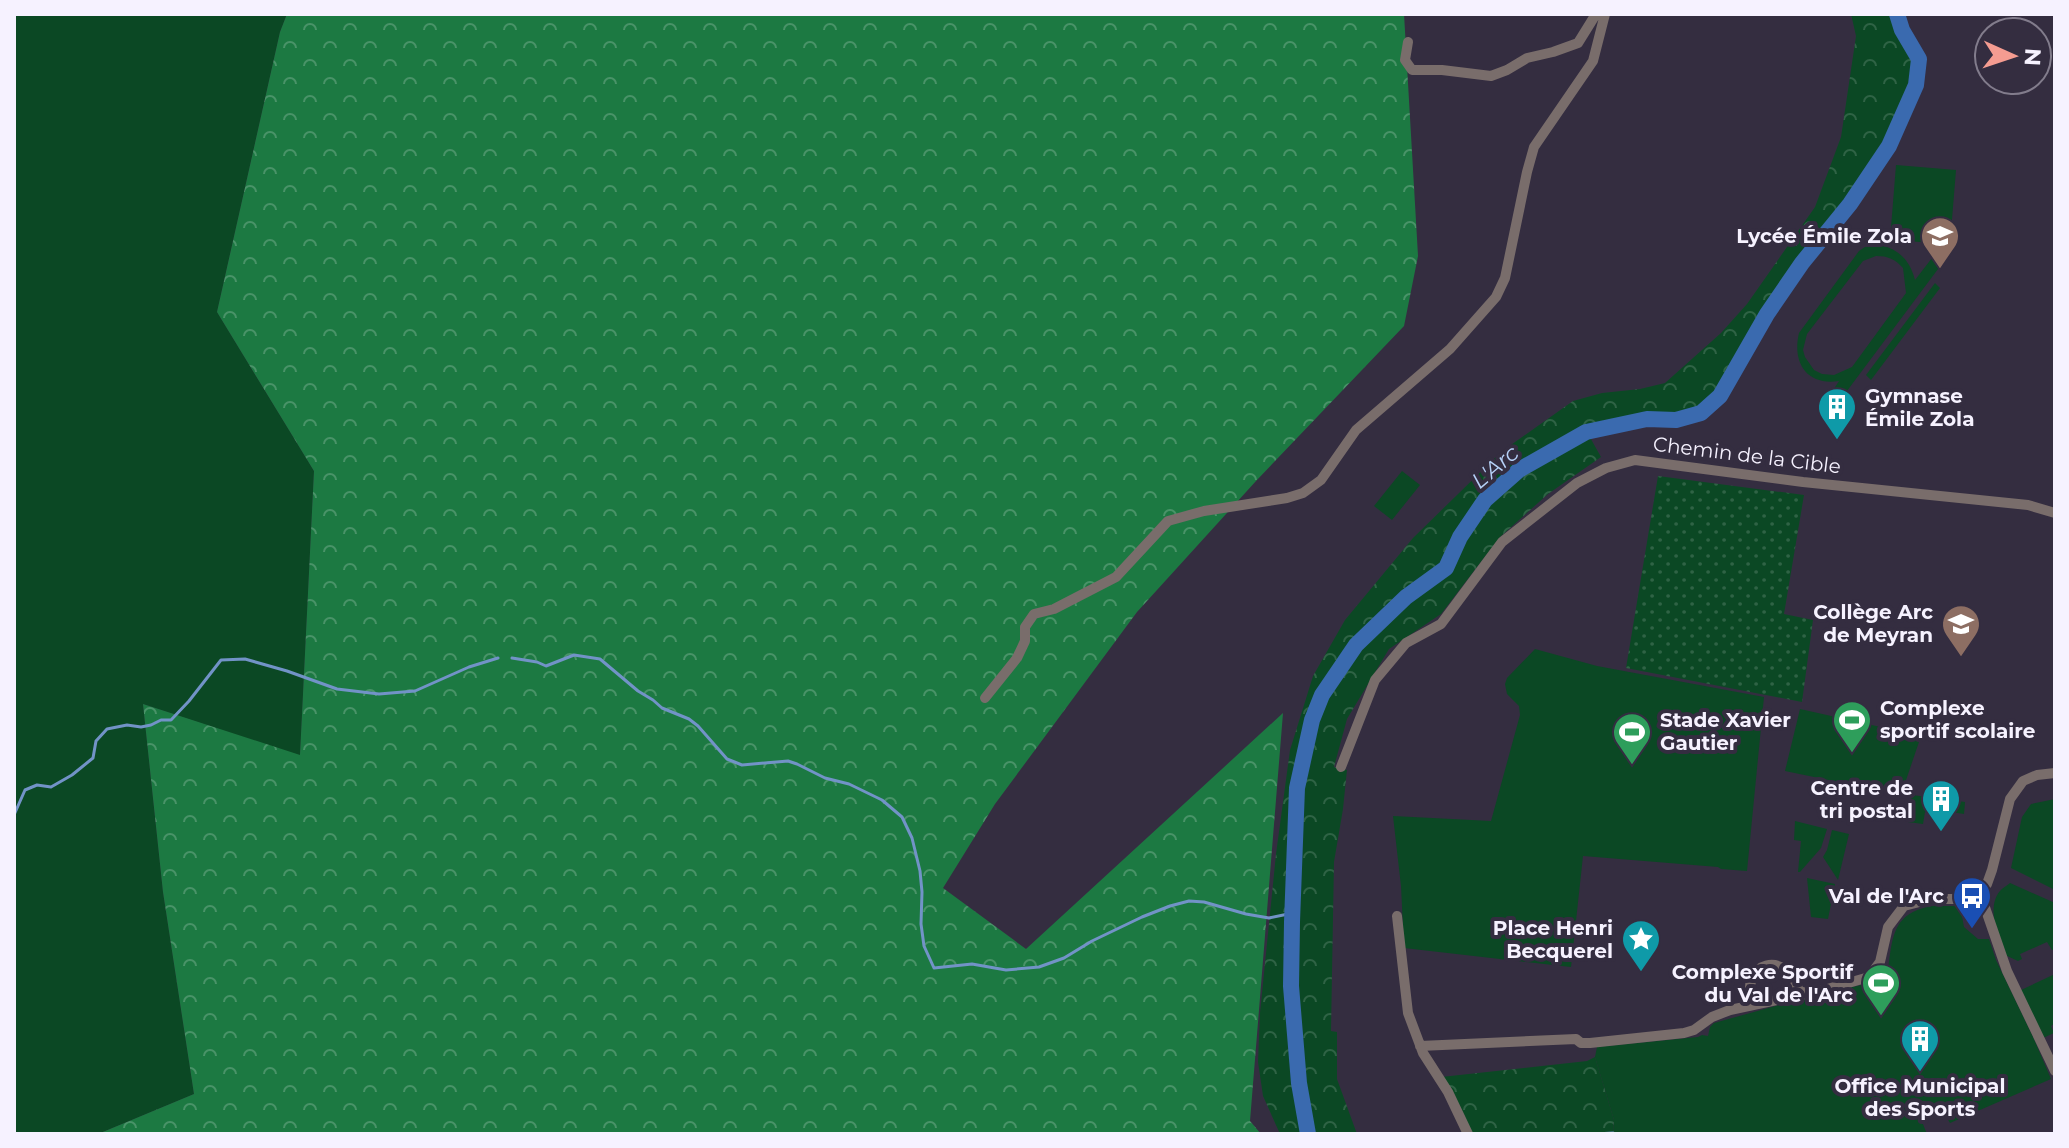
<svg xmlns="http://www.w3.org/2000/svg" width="2069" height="1148" viewBox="0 0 2069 1148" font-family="Montserrat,sans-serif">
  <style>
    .grass { fill: #0b4824; fill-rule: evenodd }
    .forest { fill: url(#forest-crowns) }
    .park { fill: url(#park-crowns) }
    .garden { fill: url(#garden-dots) }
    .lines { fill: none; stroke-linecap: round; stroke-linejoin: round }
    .stream { stroke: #7293c7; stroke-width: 3 }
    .river { stroke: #3a6aaf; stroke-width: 16 }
    .street { stroke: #796d6b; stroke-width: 10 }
    .labels { text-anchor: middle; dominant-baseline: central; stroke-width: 8; stroke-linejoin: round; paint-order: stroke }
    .poi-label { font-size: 20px; font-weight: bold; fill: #f6f2ff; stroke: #342d40; text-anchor: end }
    .street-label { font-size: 20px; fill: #f6f2ff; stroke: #342d40 }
    .water-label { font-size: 22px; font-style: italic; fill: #b6d1f7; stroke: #342d40 }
  </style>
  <defs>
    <pattern id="forest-crowns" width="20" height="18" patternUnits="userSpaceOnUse" patternTransform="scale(2)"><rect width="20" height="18" fill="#1c7942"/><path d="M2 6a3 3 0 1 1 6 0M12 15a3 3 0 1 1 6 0" fill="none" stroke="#499368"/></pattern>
    <pattern id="park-crowns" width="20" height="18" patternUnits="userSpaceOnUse" patternTransform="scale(2)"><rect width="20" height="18" fill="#0b4824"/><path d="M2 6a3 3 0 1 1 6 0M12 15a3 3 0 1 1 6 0" fill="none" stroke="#2f6345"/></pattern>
    <pattern id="garden-dots" width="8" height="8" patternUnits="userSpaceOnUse" patternTransform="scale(2)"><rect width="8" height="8" fill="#0b4824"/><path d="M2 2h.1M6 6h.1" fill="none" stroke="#2f6345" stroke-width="1.8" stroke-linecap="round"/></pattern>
  </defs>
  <rect width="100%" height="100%" fill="#342d40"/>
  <!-- grass -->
  <path class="grass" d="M14,14H287L280,32L217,312L314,471L300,756L143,704L163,892L194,1094L98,1134H14Z
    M1896,165L1956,170L1950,244L1890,240Z
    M1881,245C1900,250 1910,261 1915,280L1932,258L1941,265L1838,403L1828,398L1839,381C1806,386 1792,362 1799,333L1859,251L1865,247ZM1876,256C1888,256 1895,259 1903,268L1906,293L1852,367L1834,375L1822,374L1814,370L1805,357L1803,350L1807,334L1863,261Z
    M1935,283L1940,288L1871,380L1866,375Z
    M1402,471L1420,485L1392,520L1374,506Z
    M1535,649L1597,666L1764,697L1747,871L1721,869L1718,867L1583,856L1571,967L1404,948L1401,886L1393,816L1491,821L1520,715L1519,706L1507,694L1505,684L1507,678Z
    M1800,709L1921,736L1901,795L1785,771Z
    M1912,795L1965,802L1964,814L1932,809L1931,813L1925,812L1923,824L1908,822Z
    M2055,799V890L2011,868L2022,817L2031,804Z
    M1795,821L1827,829L1821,848L1800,872H1798L1801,841L1794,840Z
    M1832,830L1849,834L1838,880L1823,857L1827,850Z
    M1807,878L1835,884L1828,919L1811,917Z
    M2010,883L2055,903V949L2052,950L2047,942L2020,954L2022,959L2018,961L2005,955C1998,938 1986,907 2000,891C2002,888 2007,886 2010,883Z
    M1933,906H1960L1964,927L1978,939H1989L1996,960L2034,1039L2051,1079L1950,1123L1938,1103L1918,1112L1927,1134H1613L1614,1120L1595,1057L1597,1047L1698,1037L1702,1035L1708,1036L1710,1027L1714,1023L1812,996L1884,980L1887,977C1893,941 1889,913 1933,906Z
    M2055,974V1023L2051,1026L2054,1033L2043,1038L2021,990Z"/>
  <!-- forest -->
  <path class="forest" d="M287,14H1404L1418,256L1404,326L1256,481L1137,612L995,804L943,888L1026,949L1283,713L1250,1121L1261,1134H98L194,1094L163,892L143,704L300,755L314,471L217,312L280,32Z"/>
  <!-- park -->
  <path class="park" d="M1851,14H1897L1902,30L1919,59L1916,85L1889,146L1850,204L1802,263L1762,321L1720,396L1701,413L1676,420L1647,419L1587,432L1601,457L1548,494L1500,537L1441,614L1389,649L1347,719L1334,767L1347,770L1343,809L1334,862L1331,1031L1337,1032V1079L1357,1134H1280L1263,1096L1258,1062L1260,1013L1276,854L1290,750L1313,676L1345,620L1413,538L1501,452L1573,401L1602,393L1640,389L1665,383L1721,333L1747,304L1815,207L1841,137L1856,36Z
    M1595,1057L1614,1120L1613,1134H1470L1441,1077L1587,1061Z"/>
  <!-- garden -->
  <path class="garden" d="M1658,476L1804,495L1784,614L1813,620L1802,702L1626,668Z"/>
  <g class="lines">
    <!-- stream -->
    <path class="stream" d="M512,658L537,662L546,666L574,655L600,659L638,691L653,700L662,708L689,719L698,726L727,759L742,765L788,761L797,764L825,778L849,784L882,800L902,817L912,838L920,871L922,892L921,924L924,946L934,968L972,964L1006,970L1039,967L1064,958L1092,941L1142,917L1170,906L1189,901L1204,902L1246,914L1269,918L1293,913
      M14,815L25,790L37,785L51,787L72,775L93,758L96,741L107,729L127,725L141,727L151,725L161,720H171L189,701L221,660L245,659L287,671L337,689L379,694L415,691L469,667L498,658
      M1596,1134L1613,1133"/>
    <!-- river -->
    <path class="river" d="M1308,1134L1299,1083L1291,986L1292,922L1297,788L1312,720L1322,695L1356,645L1406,597L1446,568L1460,537L1485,500L1519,470L1586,432L1647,419L1676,420L1701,413L1720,396L1767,314L1802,263L1850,204L1889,146L1916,85L1919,59L1902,30L1897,14"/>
    <!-- street -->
    <path class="street" d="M1408,42L1405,60L1412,70H1442L1491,76L1507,70L1527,58L1553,52L1578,43L1596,14
      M985,698L1017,658L1025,641V627L1034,614L1054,609L1116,577L1168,521L1204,511L1287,498L1303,493L1321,480L1356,430L1450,349L1496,297L1505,278L1527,172L1534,147L1593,61L1605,14
      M1341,767L1375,680L1406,643L1441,624L1502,542L1577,483L1606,468L1635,460L1803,482L2028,505L2055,513
      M1980,893L2007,971L2055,1071
      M1397,916L1408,1013L1423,1053L1448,1092L1468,1134
      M1752,1004C1739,961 1787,949 1799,991L1807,993
      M1420,1046L1576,1039L1581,1043H1590L1684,1033L1694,1030L1712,1017L1730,1010L1824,990L1869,977L1880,962L1888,927L1904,906L1931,899H1965L1980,893L1987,884L1992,870L2010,799L2023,781L2037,775L2055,773"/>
  </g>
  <!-- icons -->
  <defs>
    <g id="school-pin" transform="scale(2)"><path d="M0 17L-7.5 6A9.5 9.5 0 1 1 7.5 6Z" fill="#8d6e63" stroke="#342d40"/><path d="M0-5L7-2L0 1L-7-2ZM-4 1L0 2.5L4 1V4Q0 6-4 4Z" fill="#fff"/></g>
    <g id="building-pin" transform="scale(2)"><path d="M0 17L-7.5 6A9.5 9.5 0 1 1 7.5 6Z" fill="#0f9aa8" stroke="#342d40"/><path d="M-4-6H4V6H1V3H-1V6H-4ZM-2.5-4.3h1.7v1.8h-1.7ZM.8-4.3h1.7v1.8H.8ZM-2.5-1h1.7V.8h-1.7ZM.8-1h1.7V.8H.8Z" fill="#fff"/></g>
    <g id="stadium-pin" transform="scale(2)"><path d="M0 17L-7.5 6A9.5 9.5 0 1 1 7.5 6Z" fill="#2e9e5b" stroke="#342d40"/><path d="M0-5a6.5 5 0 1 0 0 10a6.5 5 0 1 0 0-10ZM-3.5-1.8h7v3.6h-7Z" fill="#fff"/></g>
    <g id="bus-pin" transform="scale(2)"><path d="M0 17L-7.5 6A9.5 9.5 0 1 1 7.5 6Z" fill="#1a4fb4" stroke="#342d40"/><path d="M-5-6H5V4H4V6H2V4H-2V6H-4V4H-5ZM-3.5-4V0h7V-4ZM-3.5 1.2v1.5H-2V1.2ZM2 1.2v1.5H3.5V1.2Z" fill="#fff"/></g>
    <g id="sight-pin" transform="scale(2)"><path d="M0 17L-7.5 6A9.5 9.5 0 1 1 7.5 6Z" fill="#0f9aa8" stroke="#342d40"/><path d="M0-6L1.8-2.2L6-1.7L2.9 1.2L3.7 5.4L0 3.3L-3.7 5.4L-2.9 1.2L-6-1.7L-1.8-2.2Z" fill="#fff"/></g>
  </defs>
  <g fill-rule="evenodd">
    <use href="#school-pin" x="1940" y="236"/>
    <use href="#building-pin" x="1837" y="407"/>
    <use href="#school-pin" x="1961" y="624"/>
    <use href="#stadium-pin" x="1852" y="720"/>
    <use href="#stadium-pin" x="1632" y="732"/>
    <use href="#building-pin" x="1941" y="799"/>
    <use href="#bus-pin" x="1972" y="896"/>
    <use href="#sight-pin" x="1641" y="939"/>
    <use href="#stadium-pin" x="1881" y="983"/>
    <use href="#building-pin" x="1920" y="1039"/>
  </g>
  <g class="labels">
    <!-- poi labels -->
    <g class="poi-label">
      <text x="1912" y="236">Lycée Émile Zola</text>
      <text x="1865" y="396" text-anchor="start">Gymnase<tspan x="1865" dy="23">Émile Zola</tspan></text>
      <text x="1933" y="612">Collège Arc<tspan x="1933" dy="23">de Meyran</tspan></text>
      <text x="1880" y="708" text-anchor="start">Complexe<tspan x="1880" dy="23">sportif scolaire</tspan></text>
      <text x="1660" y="720" text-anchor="start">Stade Xavier<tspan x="1660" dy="23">Gautier</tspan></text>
      <text x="1913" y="788">Centre de<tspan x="1913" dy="23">tri postal</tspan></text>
      <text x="1944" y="896">Val de l'Arc</text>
      <text x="1613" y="928">Place Henri<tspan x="1613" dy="23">Becquerel</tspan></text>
      <text x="1853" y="972">Complexe Sportif<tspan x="1853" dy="23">du Val de l'Arc</tspan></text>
      <text x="1920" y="1086" text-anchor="middle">Office Municipal<tspan x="1920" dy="23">des Sports</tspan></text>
    </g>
    <!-- street labels -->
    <g class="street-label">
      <text transform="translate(1747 455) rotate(7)">Chemin de la Cible</text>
    </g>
    <!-- water labels -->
    <g class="water-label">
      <text transform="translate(1495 467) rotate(-40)">L'Arc</text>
    </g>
  </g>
  <!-- border -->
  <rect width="2069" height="1148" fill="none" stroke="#f6f2ff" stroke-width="32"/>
  <!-- north arrow -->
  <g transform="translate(2013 56) rotate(93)"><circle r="38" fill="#342d40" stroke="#827c8c" stroke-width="2"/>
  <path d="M0-6L14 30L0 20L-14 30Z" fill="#f59c91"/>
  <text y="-12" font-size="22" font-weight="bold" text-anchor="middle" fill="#f6f2ff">N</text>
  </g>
</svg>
